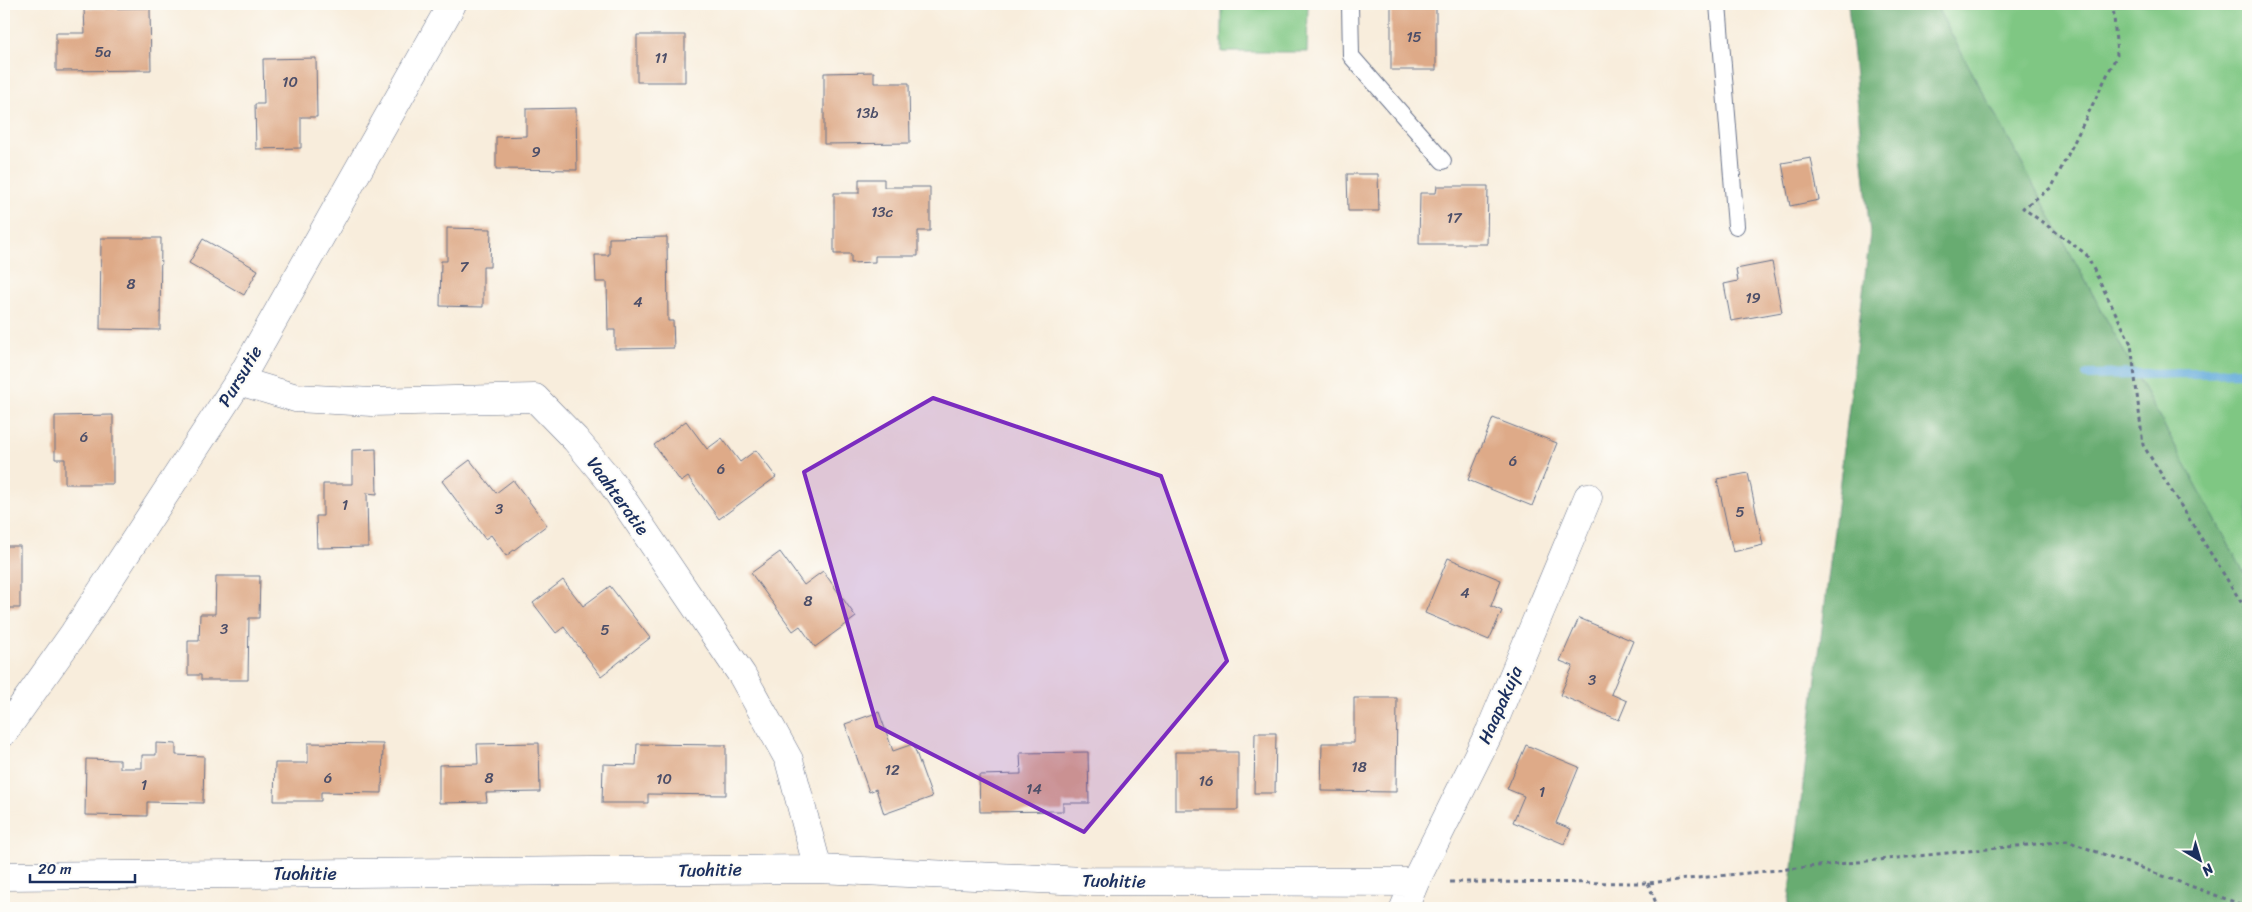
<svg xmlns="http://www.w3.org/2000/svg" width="2252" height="912" viewBox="0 0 2252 912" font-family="Sriracha,sans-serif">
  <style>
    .green { fill: #7fc783; stroke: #4d7b70 }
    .forest { fill: #67ac71; stroke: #416e68 }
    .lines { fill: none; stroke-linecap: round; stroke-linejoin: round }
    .stream { stroke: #63abda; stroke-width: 10 }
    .building { fill: #deaa88 }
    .lane-casing { stroke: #68728a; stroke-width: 18 }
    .street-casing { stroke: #68728a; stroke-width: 29 }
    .path { stroke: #68728a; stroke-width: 3; stroke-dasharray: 4 4; stroke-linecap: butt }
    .lane { stroke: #fff; stroke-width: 16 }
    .street { stroke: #fff; stroke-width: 28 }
    .marked { fill: #7b2cbf; fill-opacity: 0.2; stroke: #7b2cbf; stroke-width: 4; stroke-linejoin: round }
    .labels { text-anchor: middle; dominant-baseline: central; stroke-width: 4.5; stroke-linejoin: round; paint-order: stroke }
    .number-label { font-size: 15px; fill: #4c4e68 }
    .street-label { font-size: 18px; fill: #1b2f5e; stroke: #fdfcf7 }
  </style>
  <rect width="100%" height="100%" fill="#fdfcf7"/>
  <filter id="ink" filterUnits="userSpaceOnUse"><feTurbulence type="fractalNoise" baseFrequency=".02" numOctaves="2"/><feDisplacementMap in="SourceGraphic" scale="10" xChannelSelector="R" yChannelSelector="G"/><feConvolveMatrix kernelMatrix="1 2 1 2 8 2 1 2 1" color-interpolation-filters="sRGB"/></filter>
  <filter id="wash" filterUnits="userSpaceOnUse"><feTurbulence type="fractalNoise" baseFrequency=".0096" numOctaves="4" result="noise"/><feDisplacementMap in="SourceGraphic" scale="20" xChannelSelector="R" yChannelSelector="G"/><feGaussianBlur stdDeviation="1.12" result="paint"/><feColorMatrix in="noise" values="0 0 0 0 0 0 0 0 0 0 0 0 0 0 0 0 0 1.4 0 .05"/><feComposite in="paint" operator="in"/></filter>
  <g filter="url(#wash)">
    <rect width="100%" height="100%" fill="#f8eddc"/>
    <!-- green -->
    <path class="green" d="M1222,4H1308L1307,52H1222Z
      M1935,4H2248V580Z"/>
    <!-- forest -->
    <path class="forest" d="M1848,4H1935L2248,580V908H1788L1870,234Z"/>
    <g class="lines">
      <!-- stream -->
      <path class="stream" d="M2087,375L2248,372"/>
    </g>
    <g id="blocks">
      <!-- building -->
      <path class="building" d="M1391,4H1436V70H1391Z
        M150,8L151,70L56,71V33H85L84,9Z
        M637,35H685V82H637Z
        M316,58L317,117H301V148L256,149L255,104H264L263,59Z
        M874,72V83H909L910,143L824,144V73Z
        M576,108L577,170L496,169V137L526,136V109Z
        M1811,158L1819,200L1790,206L1782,163Z
        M1347,174H1378L1379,211H1348Z
        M859,179H884V187H930V231H918V256H875V262L851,263V254H834V193H859Z
        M1437,186H1488L1487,244H1419L1420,193H1436Z
        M447,228L491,229L490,267H483V307L440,306L441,261H447Z
        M667,237L668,321H673L674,348L615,349V330H608L607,282H596L595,255H609V238Z
        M101,238H161L160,330L100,329Z
        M203,239L258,270L244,295L189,263Z
        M1772,262L1782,312L1731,321L1724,284L1738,281L1736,269Z
        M4,284L7,305H4Z
        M113,415V484H65V459H55V416Z
        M1493,418L1557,443L1532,506L1468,480Z
        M686,421L707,449L722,438L740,462L756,450L776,477L719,519L688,477L681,482L654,445Z
        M376,449L377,494L367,493L368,547L317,548L316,516H323V484H352V450Z
        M470,460L496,493L513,480L547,525L506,556L491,535L485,539L442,481Z
        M1748,473L1763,545L1733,552L1717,479Z
        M4,546H20V608H4Z
        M780,552L804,585L823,571L856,617L815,647L800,626L793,631L751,573Z
        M1448,558L1501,580L1491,606L1502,611L1489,640L1425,613Z
        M216,576H260L259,618H249L248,680H201V675H188V641H199L200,614H215Z
        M563,580L583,606L610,586L650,638L601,676L564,627L556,633L533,603Z
        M1579,618L1633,641L1611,694L1627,701L1619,720L1560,695L1573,666L1560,661Z
        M1354,698H1397L1396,792L1321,791L1322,743H1354Z
        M879,712L893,751L913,744L932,797L884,814L876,789L869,792L845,724Z
        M1255,733H1276L1275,793H1254Z
        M156,743L176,744V755L204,756L203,803L147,802V816L85,815L86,759L120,760V768H142V755H156Z
        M308,743L383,744L382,793L321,792V801H274L275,763H308Z
        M539,743L540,792L486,793L487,802L439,803V765L478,764L477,744Z
        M637,744L726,745V795L648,794V803H602L603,764L636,765Z
        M1526,745L1579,767L1556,823L1571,829L1564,844L1513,822L1524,796L1507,789Z
        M1088,752L1089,803H1063V811L980,812L979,775L1021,774L1020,753Z
        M1175,752H1238V810H1175Z"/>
    </g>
  </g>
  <g filter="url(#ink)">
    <use href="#blocks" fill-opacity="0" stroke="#68728a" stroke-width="1"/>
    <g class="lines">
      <!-- lane casing -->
      <g class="lane-casing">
        <path id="lane" d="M1350,4L1351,56L1443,161
          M1718,4L1736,226"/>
      </g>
      <!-- street casing -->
      <g class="street-casing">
        <path id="street" d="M239,381L296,398L372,402L535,398L575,439L611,482L742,675L789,760L818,869
          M4,732L74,633L239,381L452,4
          M4,876L818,869L1085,881L1415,882
          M1404,908L1415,882L1490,731L1588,497"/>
      </g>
      <!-- path -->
      <path class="path" d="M2113,4L2117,55L2052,187L2023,208L2086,254L2131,344L2143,445L2248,613
        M1450,882L1648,883L2067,841L2248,907
        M1648,883L1658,908"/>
      <!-- lane -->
      <use href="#lane" class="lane"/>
      <!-- street -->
      <use href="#street" class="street"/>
    </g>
  </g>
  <!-- marked area -->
  <path class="marked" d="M933,398L1161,476L1227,661L1084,832L877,726L804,472Z"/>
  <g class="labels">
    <!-- number labels -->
    <g class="number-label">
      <text x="1414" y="37">15</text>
      <text x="103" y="52">5a</text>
      <text x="661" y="58">11</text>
      <text x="290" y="82">10</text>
      <text x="867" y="113">13b</text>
      <text x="536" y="152">9</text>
      <text x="882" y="212">13c</text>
      <text x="1454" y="218">17</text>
      <text x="464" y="267">7</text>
      <text x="131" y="284">8</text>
      <text x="1753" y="298">19</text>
      <text x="638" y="302">4</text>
      <text x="84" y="437">6</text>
      <text x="1513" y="461">6</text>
      <text x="721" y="469">6</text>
      <text x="345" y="505">1</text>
      <text x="499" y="509">3</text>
      <text x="1740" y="512">5</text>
      <text x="1465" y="593">4</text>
      <text x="808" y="601">8</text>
      <text x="224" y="629">3</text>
      <text x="605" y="630">5</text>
      <text x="1592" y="680">3</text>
      <text x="1359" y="767">18</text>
      <text x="892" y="770">12</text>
      <text x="328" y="778">6</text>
      <text x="489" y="778">8</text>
      <text x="664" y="779">10</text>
      <text x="1206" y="781">16</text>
      <text x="144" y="785">1</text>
      <text x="1034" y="789">14</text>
      <text x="1542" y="792">1</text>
    </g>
    <!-- street labels -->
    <g class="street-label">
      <text transform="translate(240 376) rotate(-59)">Pursutie</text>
      <text transform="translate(618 496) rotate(54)">Vaahteratie</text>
      <text transform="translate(1500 705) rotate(-66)">Haapakuja</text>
      <text transform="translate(710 870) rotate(-1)">Tuohitie</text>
      <text x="305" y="874">Tuohitie</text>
      <text transform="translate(1114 881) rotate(1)">Tuohitie</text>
    </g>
  </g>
  <!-- margin -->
  <rect width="2252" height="912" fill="none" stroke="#fdfcf7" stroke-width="20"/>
  <!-- north arrow -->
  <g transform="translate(2200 860) rotate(142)" stroke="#fdfcf7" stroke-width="4" paint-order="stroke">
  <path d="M0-4L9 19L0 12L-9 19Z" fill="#1b2f5e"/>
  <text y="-8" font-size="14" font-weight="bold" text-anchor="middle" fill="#1b2f5e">N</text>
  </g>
  <!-- scale -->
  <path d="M30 874v8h105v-8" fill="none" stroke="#1b2f5e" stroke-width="2.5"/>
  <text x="38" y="874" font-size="15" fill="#1b2f5e" stroke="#fdfcf7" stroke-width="4" paint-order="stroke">20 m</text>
</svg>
